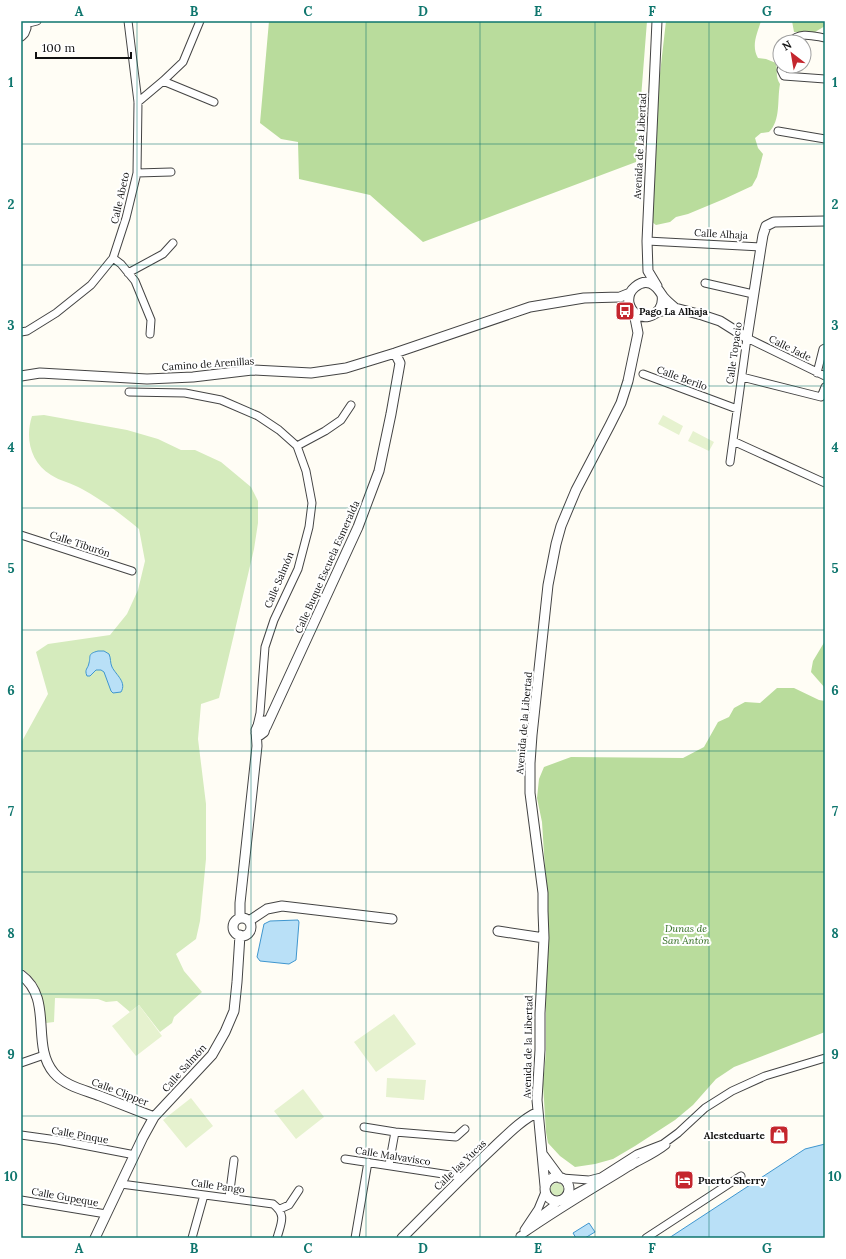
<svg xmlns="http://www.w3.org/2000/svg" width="846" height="1259" viewBox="0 0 846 1259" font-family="Lora,serif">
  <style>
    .green { fill: #d5ebbd }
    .forest { fill: #b9dc9c }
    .pitch { fill: #e6f2cf }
    .water { fill: #b9e0f7; stroke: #3f96cf }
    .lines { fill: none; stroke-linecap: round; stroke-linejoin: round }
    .minor-casing { stroke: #444; stroke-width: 9 }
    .tertiary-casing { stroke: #444; stroke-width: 11 }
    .minor { stroke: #fff; stroke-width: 7 }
    .tertiary { stroke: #fff; stroke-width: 9 }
    .grid { fill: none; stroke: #0f766e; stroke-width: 1; stroke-opacity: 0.55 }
    .labels { text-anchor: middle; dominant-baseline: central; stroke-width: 4; stroke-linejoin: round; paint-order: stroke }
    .street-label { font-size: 10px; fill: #111; stroke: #fff }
    .poi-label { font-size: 10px; font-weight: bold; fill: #111; stroke: #fff; text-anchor: start }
    .park-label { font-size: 10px; font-style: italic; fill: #2f6b1f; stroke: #fff }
    .neatline { fill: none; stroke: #0f766e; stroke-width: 1.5 }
    .grid-label { font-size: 13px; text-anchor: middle; font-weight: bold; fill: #0f766e }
  </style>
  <rect width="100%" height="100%" fill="#fffdf5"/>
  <!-- green -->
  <path class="green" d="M44,415L127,430L158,439L181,450H195L221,462L251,487L258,501V523L254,549L219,698L201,704L198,739L206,804V859L200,921L196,939L176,954L184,971L202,992L174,1017L172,1023L160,1032L139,1005L130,1012L117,1001L106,1002L98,999L55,998L54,1022L46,1023C43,999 42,982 21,968V743L48,694L36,652L48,644L110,635L127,614L138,590L145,561L139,529C121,514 102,500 82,489C72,483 60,481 51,475C30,462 25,438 32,416Z
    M550 1190a7 7 0 1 1 14 0a7 7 0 1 1-14 0Z"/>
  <!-- forest -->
  <path class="forest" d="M269,21H647L636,162L423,242L370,195L299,179L298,142L281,139L260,123Z
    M666,21H761C757,34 751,46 758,58L766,59L776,63C778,72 775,76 780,84C777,100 781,120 769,132L761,133L755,138L758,148L763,154L757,177L752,186L724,199L688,214L676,217L670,222L656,225L652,222L655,117Z
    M792,21H825V26L815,32H794Z
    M825,641V688L811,672L813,661Z
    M777,688H794L819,700L825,701V1032L734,1067L716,1079L693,1105L675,1120L635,1146L613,1159L595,1164L575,1167L560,1156L548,1143L546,1132L543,1084L546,1052V1009L543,996L547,900L542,822L537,798L539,779L544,767L571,757L683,758L704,747L718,722L729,717L734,708L745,702L760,703Z"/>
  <!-- pitch -->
  <path class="pitch" d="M663,415L683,426L679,435L658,424Z
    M693,431L714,442L709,451L688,441Z
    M139,1005L162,1036L136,1056L112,1026Z
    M394,1014L416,1044L376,1072L354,1042Z
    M387,1078L426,1080L424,1100L386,1097Z
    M303,1089L324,1117L296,1139L274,1111Z
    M191,1098L213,1126L186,1148L163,1120Z"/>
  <!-- water -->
  <path class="water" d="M98,651H104L109,654C111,658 110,663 112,667C116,675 127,682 121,692L113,693L111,691L104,672L101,670H96L90,676H87C84,669 88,669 89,663C91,656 87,654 98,651Z
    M298,920L299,922L296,960L289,964L260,961L257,957L264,924L270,921Z
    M825,1144V1238H669L805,1149Z
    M589,1223L595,1232L585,1238H576L573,1233Z"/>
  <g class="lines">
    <!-- minor casing -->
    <g class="minor-casing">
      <path id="minor" d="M25,24L37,21
        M790,42C800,31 813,36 825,38
        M782,66L781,70L784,76L825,79
        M163,81L214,102
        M138,102L163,81L183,62L200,21
        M778,131L825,139
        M137,173L171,172
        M647,241L761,247
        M113,258L121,264L135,281L151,320L150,334
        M128,273L163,254L173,243
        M705,283L753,294
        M21,332L27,331L56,313L91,285L113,258L126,218L137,173L138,102L128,21
        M817,373L823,349L825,348
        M643,374L737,409
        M742,377L821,397L825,387
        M129,392L185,393L221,400L258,416L279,430L297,446L306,471L312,503L309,527L298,569L274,620L265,647L260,713L257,726
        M733,441L825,483
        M297,446L325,431L341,420L351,405
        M730,462L747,338L825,376
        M21,535L132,571
        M21,1063L44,1055
        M364,1127L395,1132L456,1137L465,1129
        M21,1135L57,1140L135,1155
        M345,1159L463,1177
        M389,1165L395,1132
        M562,1178L589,1180L601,1177L637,1154L663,1144L678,1133L705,1108L732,1091L765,1076L825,1058
        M121,1184L273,1204C287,1215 281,1223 277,1238
        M229,1198L234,1160
        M565,1198C576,1194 585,1187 597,1183
        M21,1200L106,1214
        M280,1209L289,1205L299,1190
        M535,1221C542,1213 552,1208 560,1200
        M524,1230L538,1209L545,1192
        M520,1236C557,1210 596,1187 634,1164C645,1158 656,1153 666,1145
        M192,1238L204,1195
        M355,1238L368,1162
        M646,1238L741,1176"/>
    </g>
    <!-- tertiary casing -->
    <g class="tertiary-casing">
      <path id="tertiary" d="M21,36L24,33L26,28L23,21
        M657,286L648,271L647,241L657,21
        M662,295C666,319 634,325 629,303C628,297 630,291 635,287C647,277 656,285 662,295C665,300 671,304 675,308
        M658,312L675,308L702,315L720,321L747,338L761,247L763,235L766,226L774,222L825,221
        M21,376L40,373L147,379L193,377L252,370L311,373L346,368L395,353L530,307L584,298L620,297L630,293
        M266,727L358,527L379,471L391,414L400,363L395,353
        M233 927a9 9 0 1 1 18 0a9 9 0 1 1-18 0Z
        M240,918V903L257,746L256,730L260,722L265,721L266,725L264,732L260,735L256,733
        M249,921L267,909L282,906L392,919
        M498,931L544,938
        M21,975C54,999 30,1045 54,1073C65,1086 85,1090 100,1096C118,1103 136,1110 154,1117
        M543,1155L560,1178
        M545 1189a12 12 0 1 1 24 0a12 12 0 1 1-24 0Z
        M545,1186L537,1100L540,1050V1013L544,938L543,911V893L530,793V763L532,735L548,585L556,544L561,526L576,490L610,425L621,403L628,381L638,333L634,313
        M95,1238L143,1137L154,1117L212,1055L225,1032L234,1011L237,982L240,935
        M402,1238C432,1208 462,1177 493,1148C507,1135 521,1120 538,1112"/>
    </g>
    <!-- minor -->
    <use href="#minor" class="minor"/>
    <!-- tertiary -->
    <use href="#tertiary" class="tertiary"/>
  </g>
  <!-- grid -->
  <path class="grid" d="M137,21V1238M251,21V1238M366,21V1238M480,21V1238M595,21V1238M709,21V1238M21,144H825M21,265H825M21,386H825M21,508H825M21,630H825M21,751H825M21,872H825M21,994H825M21,1116H825"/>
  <!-- icons -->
  <defs>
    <g id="bus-square" transform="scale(1)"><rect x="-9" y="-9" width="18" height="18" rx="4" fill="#c4262e" stroke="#fff"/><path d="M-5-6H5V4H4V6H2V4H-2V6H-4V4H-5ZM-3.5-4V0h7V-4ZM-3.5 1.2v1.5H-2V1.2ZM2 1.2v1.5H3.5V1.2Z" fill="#fff"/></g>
    <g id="shop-square" transform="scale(1)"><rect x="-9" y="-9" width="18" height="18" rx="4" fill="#c4262e" stroke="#fff"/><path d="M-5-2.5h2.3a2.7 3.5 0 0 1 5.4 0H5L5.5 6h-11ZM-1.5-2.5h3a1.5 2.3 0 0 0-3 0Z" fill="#fff"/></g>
    <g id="hotel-square" transform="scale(1)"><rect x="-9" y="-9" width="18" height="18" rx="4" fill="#c4262e" stroke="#fff"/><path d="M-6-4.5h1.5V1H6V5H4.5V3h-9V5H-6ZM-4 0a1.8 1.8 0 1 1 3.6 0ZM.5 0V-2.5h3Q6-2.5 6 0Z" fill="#fff"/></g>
  </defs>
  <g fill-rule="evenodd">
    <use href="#bus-square" x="625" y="311"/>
    <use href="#shop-square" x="779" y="1135"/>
    <use href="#hotel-square" x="684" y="1180"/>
  </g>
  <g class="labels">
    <!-- street labels -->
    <g class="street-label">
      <text transform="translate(640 146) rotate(-87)">Avenida de La Libertad</text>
      <text transform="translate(120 198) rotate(-77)">Calle Abeto</text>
      <text transform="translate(721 234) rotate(3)">Calle Alhaja</text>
      <text transform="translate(790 348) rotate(26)">Calle Jade</text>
      <text transform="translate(734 353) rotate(-82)">Calle Topacio</text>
      <text transform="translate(208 364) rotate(-4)">Camino de Arenillas</text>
      <text transform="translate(682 378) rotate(20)">Calle Berilo</text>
      <text transform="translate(80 544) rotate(18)">Calle Tiburón</text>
      <text transform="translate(327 567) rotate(-66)">Calle Buque Escuela Esmeralda</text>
      <text transform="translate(279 580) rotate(-67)">Calle Salmón</text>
      <text transform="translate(524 723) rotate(-85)">Avenida de la Libertad</text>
      <text transform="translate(528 1047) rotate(-89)">Avenida de la Libertad</text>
      <text transform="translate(184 1068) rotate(-48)">Calle Salmón</text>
      <text transform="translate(120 1092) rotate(21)">Calle Clipper</text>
      <text transform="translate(80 1135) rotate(10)">Calle Pinque</text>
      <text transform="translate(393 1156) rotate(9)">Calle Malvavisco</text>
      <text transform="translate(460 1165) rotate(-44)">Calle las Yucas</text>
      <text transform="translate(218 1186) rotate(8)">Calle Pango</text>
      <text transform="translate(65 1197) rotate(10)">Calle Gupeque</text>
    </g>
    <!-- poi labels -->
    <g class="poi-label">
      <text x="639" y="311">Pago La Alhaja</text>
      <text x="765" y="1135" text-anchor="end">Alesteduarte</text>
      <text x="698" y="1180">Puerto Sherry</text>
    </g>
    <!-- park labels -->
    <g class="park-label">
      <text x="686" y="928">Dunas de<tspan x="686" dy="12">San Antón</tspan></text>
    </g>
  </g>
  <!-- border -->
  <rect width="846" height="1259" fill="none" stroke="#ffffff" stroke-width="44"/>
  <!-- north arrow -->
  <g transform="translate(792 54) rotate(329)"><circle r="19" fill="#ffffff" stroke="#a0a0a0"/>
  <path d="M0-3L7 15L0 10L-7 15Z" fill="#c4262e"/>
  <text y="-6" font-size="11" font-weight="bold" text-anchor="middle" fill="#111111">N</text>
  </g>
  <!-- scale -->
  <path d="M36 52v6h95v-6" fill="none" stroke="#111111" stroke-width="2"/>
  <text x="42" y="52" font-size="12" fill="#111111" stroke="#ffffff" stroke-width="3" paint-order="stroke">100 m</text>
  <rect x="22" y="22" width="802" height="1215" class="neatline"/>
  <g class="grid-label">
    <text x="79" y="16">A</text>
    <text x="194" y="16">B</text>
    <text x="308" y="16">C</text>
    <text x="423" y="16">D</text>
    <text x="538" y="16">E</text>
    <text x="652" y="16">F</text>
    <text x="767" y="16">G</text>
    <text x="11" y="87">1</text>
    <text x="835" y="87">1</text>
    <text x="11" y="209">2</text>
    <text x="835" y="209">2</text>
    <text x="11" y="330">3</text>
    <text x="835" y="330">3</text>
    <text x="11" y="452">4</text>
    <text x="835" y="452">4</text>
    <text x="11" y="573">5</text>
    <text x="835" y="573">5</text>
    <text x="11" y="695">6</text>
    <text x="835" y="695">6</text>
    <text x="11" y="816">7</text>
    <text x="835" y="816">7</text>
    <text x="11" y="938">8</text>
    <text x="835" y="938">8</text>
    <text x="11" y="1059">9</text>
    <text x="835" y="1059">9</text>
    <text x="11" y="1181">10</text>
    <text x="835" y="1181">10</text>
    <text x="79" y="1253">A</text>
    <text x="194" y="1253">B</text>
    <text x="308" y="1253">C</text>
    <text x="423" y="1253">D</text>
    <text x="538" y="1253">E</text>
    <text x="652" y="1253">F</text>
    <text x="767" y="1253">G</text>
  </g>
</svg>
